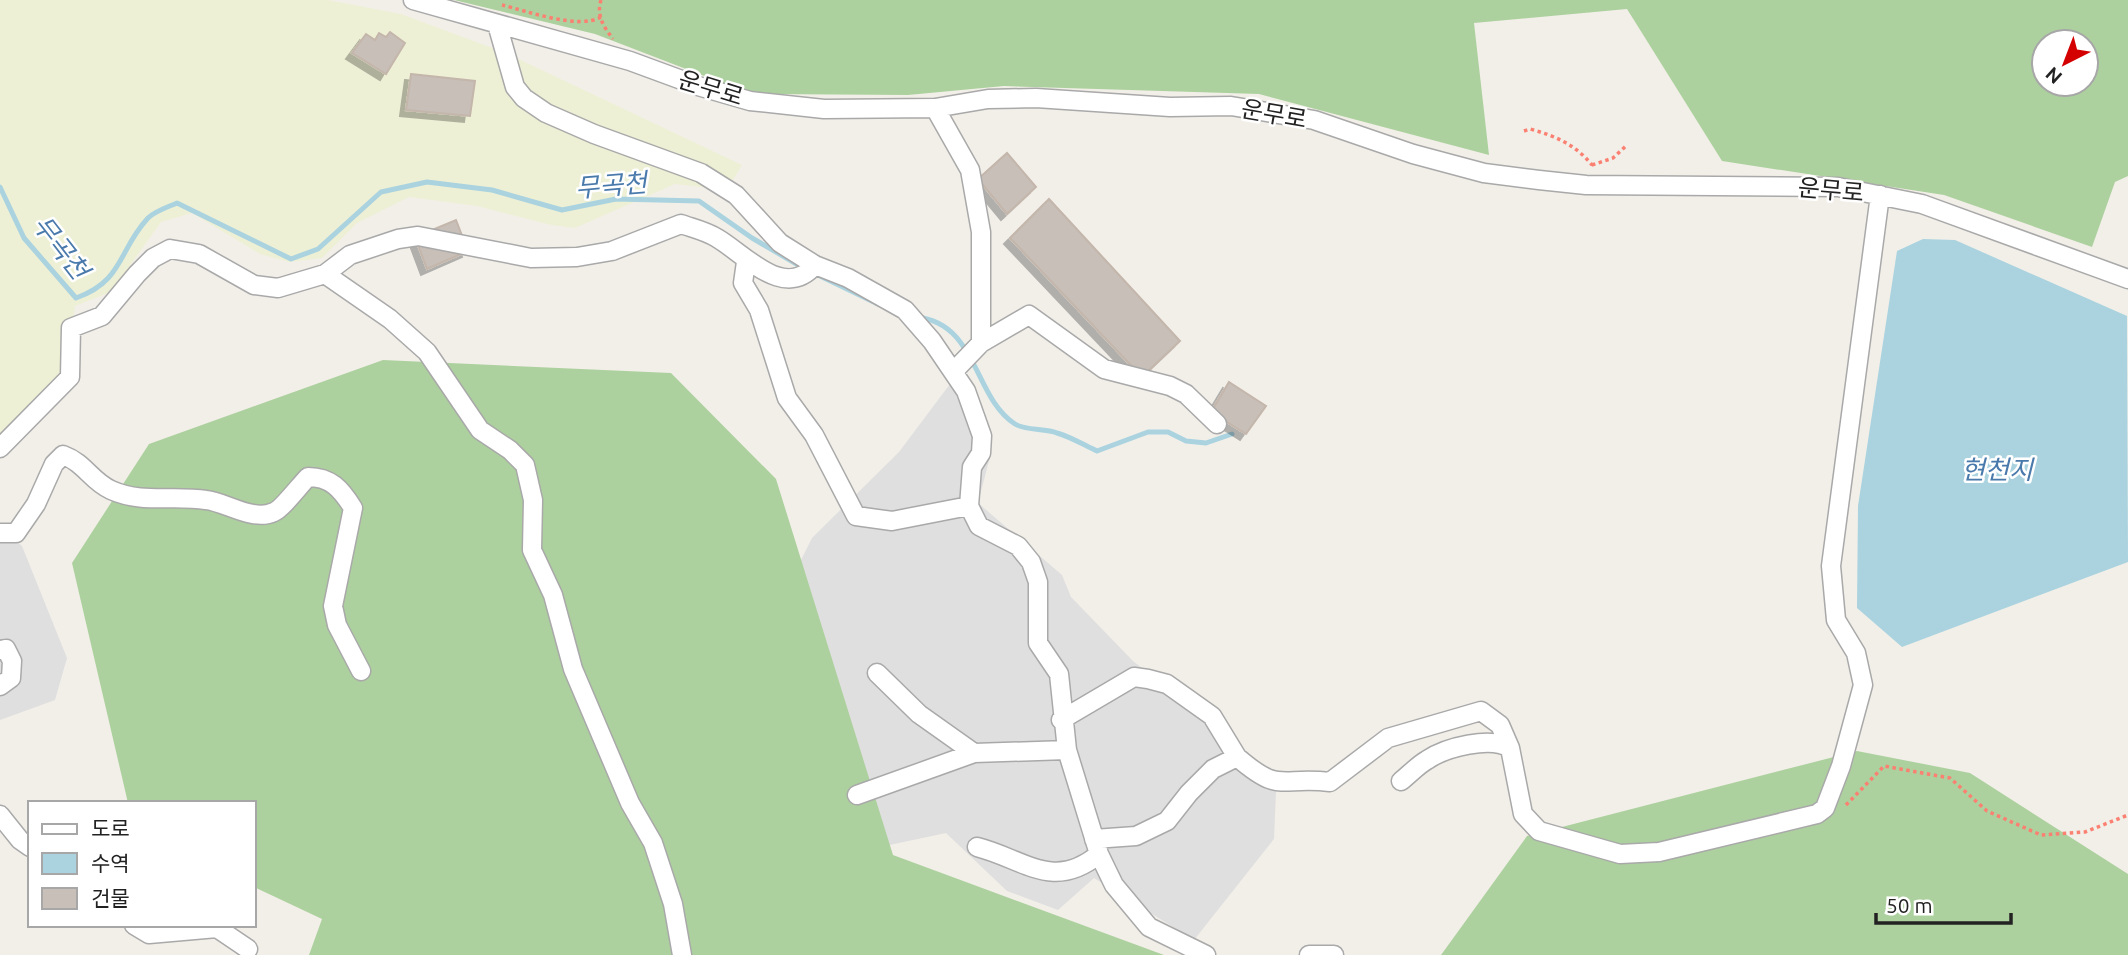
<svg xmlns="http://www.w3.org/2000/svg" width="2128" height="955" viewBox="0 0 2128 955" font-family="Ubuntu,'Noto Sans KR',sans-serif">
  <style>
    .residential { fill: #e0dfdf }
    .farmland { fill: #eef0d5 }
    .forest { fill: #add19e; fill-rule: evenodd }
    .water { fill: #aad3df }
    .lines { fill: none; stroke-linecap: round; stroke-linejoin: round }
    .stream { stroke: #aad3df; stroke-width: 5 }
    .building { fill: #c7bfb8; stroke: #c4b6ab; stroke-width: 2; filter: url(#shadow) }
    .minor-casing { stroke: #a9a9a9; stroke-width: 21 }
    .path { stroke: #fa8072; stroke-width: 3.5; stroke-dasharray: 3.5 3.5; stroke-linecap: butt }
    .minor { stroke: #fff; stroke-width: 18 }
    .labels { text-anchor: middle; dominant-baseline: central; stroke-width: 5; stroke-linejoin: round; paint-order: stroke }
    .street-label { font-size: 24px; fill: #222; stroke: #fff }
    .water-label { font-size: 26px; font-style: italic; fill: #4a7aab; stroke: #fff }
  </style>
  <defs>
    <filter id="shadow"><feDropShadow dx="-6" dy="6" stdDeviation="0" flood-color="#0004"/></filter>
  </defs>
  <rect width="100%" height="100%" fill="#f2efe9"/>
  <!-- residential -->
  <path class="residential" d="M953,380L991,453L978,503L1062,575L1071,597L1133,661L1207,719L1230,754L1276,792L1274,839L1194,940L1094,878L1058,910L1007,891L946,833L861,851L781,600L812,538L899,452Z
    M0,528L22,546L67,658L55,700L0,720Z"/>
  <!-- farmland -->
  <path class="farmland" d="M0,0H328L401,14L506,53L742,165L727,190L675,184L575,228L551,225L477,206L409,197L357,223L322,258L289,262L260,254L192,213L161,222L111,292L75,306L66,375L0,444Z"/>
  <!-- forest -->
  <path class="forest" d="M454,0H2128V176L2115,182L2092,247L1944,195L1722,161L1627,9L1474,23L1489,155L1259,94L1004,86L908,95L751,94L595,34ZM2044,42H2086V84H2044Z
    M383,360L671,373L776,479L893,855L1164,955H309L322,919L254,887V803H128L72,563L149,444Z
    M1857,751L1970,773L2128,874V955H1441L1527,836Z"/>
  <!-- water -->
  <path class="water" d="M1923,239L1955,240L2127,316L2128,562L1902,647L1857,608L1858,506L1897,251Z"/>
  <g class="lines">
    <!-- stream -->
    <path class="stream" d="M0,187L24,238L76,298C124,281 118,250 148,218C155,211 168,207 177,203L291,259L318,249L381,192L427,182L492,190L562,210L616,199L699,201L752,238L805,269
      M820,276L878,304
      M916,317C978,323 973,397 1015,424C1026,431 1045,428 1057,433C1071,437 1084,445 1097,451L1148,432H1168L1186,441L1206,443L1232,434"/>
  </g>
  <!-- building -->
  <path class="building" d="M390,32L405,43L386,74L352,53L366,34L375,40L379,33L386,37Z
    M411,74L475,81L470,116L406,110Z
    M1007,153L1036,187L1007,214L978,179Z
    M1049,199L1180,341L1142,377L1010,238Z
    M456,220L468,251L427,269L415,237Z
    M1229,382L1266,406L1246,434L1211,412Z"/>
  <g class="lines">
    <!-- minor casing -->
    <g class="minor-casing">
      <path id="minor" d="M413,0L630,61L698,86L750,101L824,109L935,108L988,99L1036,98L1170,107L1231,106L1314,120L1413,154L1484,173L1539,180L1586,185L1838,187L1922,204L2128,279
        M497,24L515,87L524,98L546,113L594,134L701,173L736,195L780,243L815,265L848,278L905,310L932,341L966,391L982,436L981,453L972,467L969,506L979,526L1018,546L1031,562L1038,582V643L1059,674L1067,750L1099,854L1114,885L1149,927L1206,955
        M935,108L970,170L981,232V343
        M746,262L743,283L759,310L787,398L814,435L856,516L892,521L969,506
        M325,274L390,319L427,352L480,430L510,450L525,465L533,500L532,550L553,595L573,669L630,803L653,843L673,904L682,955
        M954,371L981,343L1029,315L1104,369L1170,386L1186,394L1217,424
        M0,448L70,377L71,328L102,316L137,274L153,258L170,249L199,254L254,285L278,288L325,274L350,255L398,239L418,236L531,258L577,257L612,251L681,224C692,228 706,231 717,238C746,255 784,301 815,265
        M0,533H16L36,504L54,464L63,455C85,463 91,481 111,490C142,504 173,495 206,500C226,502 253,522 274,512C282,509 300,485 308,477C331,477 341,489 353,508L333,606L337,625L361,671
        M0,650L6,649L12,661L11,678L0,686
        M877,673L919,714L974,753L1067,750
        M1061,720L1134,677L1148,679L1167,684L1212,716L1237,757
        M1401,781C1410,774 1418,765 1427,760C1446,747 1491,736 1510,748
        M857,795L974,753
        M0,815L20,840L30,847
        M1094,839L1136,836L1167,821L1189,793L1213,769L1237,757C1281,795 1279,776 1330,782L1388,738L1481,711L1500,725L1510,748L1523,814L1539,831L1620,854L1659,852L1817,814L1825,808L1841,766L1863,685L1856,653L1836,620L1831,566L1880,195
        M977,847C1024,859 1053,892 1099,854
        M134,925L149,934L217,928L248,949
        M1309,955H1334"/>
    </g>
    <!-- path -->
    <path class="path" d="M601,0C596,16 604,27 613,39
      M502,5C527,11 579,30 601,17
      M1524,131L1530,129C1555,136 1575,144 1592,165L1590,169
      M1592,165L1613,158L1626,146
      M1846,805L1884,766L1950,778L1987,811L2041,835L2085,832L2128,815"/>
    <!-- minor -->
    <use href="#minor" class="minor"/>
  </g>
  <g class="labels">
    <!-- street labels -->
    <g class="street-label">
      <text transform="translate(711 88) rotate(17)">운무로</text>
      <text transform="translate(1274 114) rotate(10)">운무로</text>
      <text transform="translate(1831 190) rotate(5)">운무로</text>
    </g>
    <!-- water labels -->
    <g class="water-label">
      <text transform="translate(611 185) rotate(-5)">무곡천</text>
      <text transform="translate(61 247) rotate(52)">무곡천</text>
      <text x="1997" y="469">현천지</text>
    </g>
  </g>
  <!-- legend -->
  <rect x="28" y="801" width="228" height="126" fill="#ffffff" stroke="#a7a7a7" stroke-width="2"/>
  <rect x="42" y="824" width="35" height="10" fill="#ffffff" stroke="#a7a7a7" stroke-width="2"/>
  <text x="91" y="836" font-size="21" fill="#222222">도로</text>
  <rect x="42" y="853" width="35" height="21" fill="#aad3df" stroke="#a7a7a7" stroke-width="2"/>
  <text x="91" y="871" font-size="21" fill="#222222">수역</text>
  <rect x="42" y="888" width="35" height="21" fill="#c7bfb8" stroke="#a7a7a7" stroke-width="2"/>
  <text x="91" y="906" font-size="21" fill="#222222">건물</text>
  <!-- north arrow -->
  <g transform="translate(2065 63) rotate(222)"><circle r="33" fill="#ffffff" stroke="#a7a7a7" stroke-width="2"/>
  <path d="M0-5L12 26L0 18L-12 26Z" fill="#d40000"/>
  <text y="-10" font-size="19" font-weight="bold" text-anchor="middle" fill="#222222">N</text>
  </g>
  <!-- scale -->
  <path d="M1876 913v10h135v-10" fill="none" stroke="#222222" stroke-width="3.5"/>
  <text x="1886" y="913" font-size="21" fill="#222222" stroke="#ffffff" stroke-width="5" paint-order="stroke">50 m</text>
</svg>
